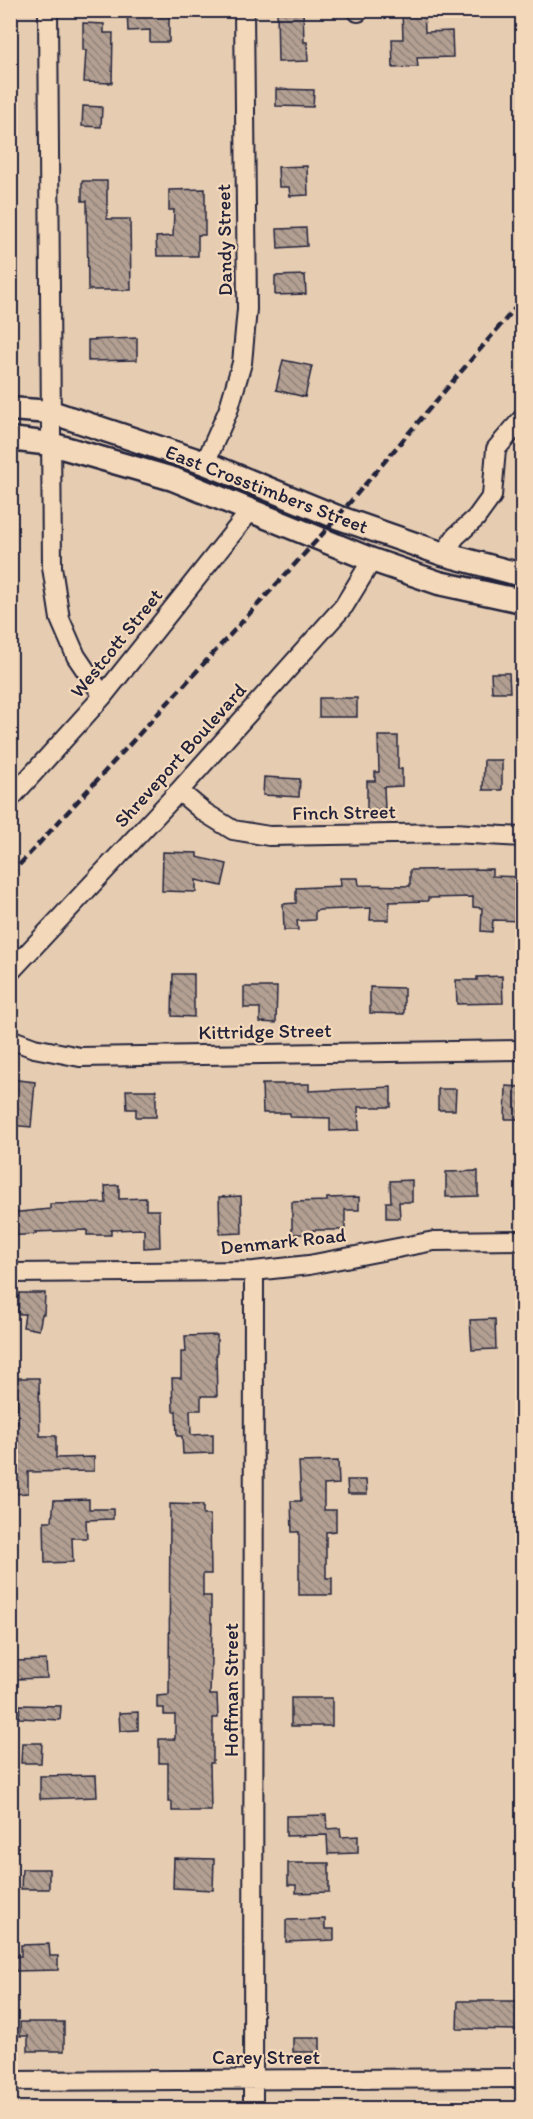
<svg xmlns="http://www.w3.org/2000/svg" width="533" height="2119" viewBox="0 0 533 2119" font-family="Itim,sans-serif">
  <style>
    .building { fill: url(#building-back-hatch); stroke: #22223b; stroke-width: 1.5 }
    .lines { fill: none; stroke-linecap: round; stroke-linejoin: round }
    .minor-casing { stroke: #22223b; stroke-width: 22 }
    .major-casing { stroke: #22223b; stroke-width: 27 }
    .minor { stroke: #f3d8ba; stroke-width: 18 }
    .major { stroke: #f3d8ba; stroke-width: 22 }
    .rail { stroke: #22223b; stroke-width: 4.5; stroke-dasharray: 9 4.5; stroke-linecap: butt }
    .labels { text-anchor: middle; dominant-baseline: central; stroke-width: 4.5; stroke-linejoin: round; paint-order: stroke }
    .street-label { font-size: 20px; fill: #22223b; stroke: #f3d8ba }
  </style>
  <defs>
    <pattern id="building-back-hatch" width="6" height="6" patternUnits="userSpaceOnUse" patternTransform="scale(1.5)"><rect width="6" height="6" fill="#b3a093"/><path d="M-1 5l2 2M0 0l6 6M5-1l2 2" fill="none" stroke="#918279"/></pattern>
  </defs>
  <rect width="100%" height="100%" fill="#e6cdb2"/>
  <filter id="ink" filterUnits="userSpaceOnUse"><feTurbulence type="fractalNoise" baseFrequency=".0167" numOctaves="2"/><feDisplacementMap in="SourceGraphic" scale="12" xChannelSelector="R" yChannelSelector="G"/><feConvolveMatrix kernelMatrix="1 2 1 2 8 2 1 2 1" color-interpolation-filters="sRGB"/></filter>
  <g filter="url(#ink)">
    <!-- building -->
    <path class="building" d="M127,10H169V42H150V30L128,31Z
      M277,10H303L304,42H307L308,61L278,62Z
      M402,10H424L425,32L452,31L453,57L417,58L418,67L393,68L392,39H403Z
      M83,23L104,24V33H113L112,83L84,82L86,50H83Z
      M276,89L314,90L313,107L276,106Z
      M83,106L102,107L101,127L82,126Z
      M307,166L308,195L290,196L289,187H279L278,167Z
      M82,181H107V219H130L131,290H88L87,201H82Z
      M205,189V235H198V256H157L156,237L173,236L174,210H169V190Z
      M306,228L307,246L278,248L277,229Z
      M305,275L306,294L275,295V276Z
      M137,338V360L88,361V340Z
      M283,360L312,366L305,397L276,390Z
      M491,673H509L510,692H492Z
      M319,698H357V717H319Z
      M378,736H398V769H402V786L384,787L385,810H367V781H375V772H379Z
      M484,760H502V790H483Z
      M264,777L300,779L299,797L263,795Z
      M163,852L197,853V857L227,864L222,886L196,880V892L162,891Z
      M492,869V876L522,877L521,921L493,920L492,932L481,931L482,908L473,907V897L428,898V901L389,902V920H370L371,908L320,910L315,911V920L297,921L298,930H284L283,904L296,903V888L341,886L340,878H358L359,885L410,886V870Z
      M173,974H194V1017L172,1016Z
      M502,976L503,1003L457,1004L456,980H477V977Z
      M244,987H277L276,1023L260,1022V1008H244Z
      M370,987L404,988V1014L370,1013Z
      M10,1079L35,1082L31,1127L10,1125Z
      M262,1084H309V1091L391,1087V1107H358L359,1130L330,1131V1118L290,1117V1113H263Z
      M506,1086L522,1087V1119H505Z
      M438,1089H456L455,1110H438Z
      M126,1090H156V1117H136V1109H127Z
      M478,1171V1196L446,1197V1172Z
      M412,1180V1202H399L400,1218H386V1202H391L390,1181Z
      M119,1185V1199L146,1198V1210H159L160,1247L144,1248V1229L111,1230V1235H87V1230L35,1232L36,1234L10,1236V1213L50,1209V1204L106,1203L105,1186Z
      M241,1196L242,1233L220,1234L219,1197Z
      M359,1197V1210H345V1230H313V1234H292V1202L327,1201V1198Z
      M19,1293H45L44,1314H42L39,1330L23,1327L25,1314H18Z
      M495,1319L496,1349L472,1350L470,1320Z
      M217,1335V1355H216L217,1396H201V1410H190L191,1435L213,1434V1453L183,1454L182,1436H177L176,1411H173L172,1378H181V1352H186L185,1336Z
      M17,1378H39L40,1436H56V1458L94,1457V1471L28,1472V1493L13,1494L11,1424H18Z
      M338,1461L339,1484L324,1485V1510H336V1531L326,1532V1578H332V1595H299V1532H292L291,1501H301L299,1462Z
      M347,1480H366L367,1494H348Z
      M89,1499V1509H113V1519L86,1520L87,1538H72L73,1562L45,1563L44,1521H52L54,1500Z
      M170,1504L203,1505V1515H210L211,1574H203V1596H211V1623H212L210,1695H217L218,1718H213V1763H210L211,1811H172V1802H168V1763H159V1739H175V1715H164V1708H157V1696L169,1695Z
      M46,1660L47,1678L15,1679L14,1661Z
      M291,1698H332V1726H291Z
      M20,1705L61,1706L60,1720L19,1718Z
      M138,1712V1730L120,1731L119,1713Z
      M22,1743H42L41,1763H21Z
      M96,1775L97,1797L40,1799V1776Z
      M326,1815L327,1829L340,1828L341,1837L358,1836V1853L328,1854L327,1835L286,1836V1816Z
      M174,1858L214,1859L213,1890L173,1888Z
      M288,1863H329V1892L296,1893V1885H288Z
      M22,1869H49V1889H21Z
      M325,1919V1929H334V1940L286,1942V1920Z
      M49,1944L50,1956H58V1970L15,1971V1956H21V1945Z
      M458,2001H522V2030L457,2029Z
      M20,2022H64V2051H28V2036H20Z
      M293,2038H320V2052H293Z"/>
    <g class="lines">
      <!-- minor casing -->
      <g class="minor-casing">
        <path id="minor" d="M48,10L52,567L60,619L76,656L103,696
          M358,10V12
          M205,463L228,411L242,363L247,309L244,10
          M443,554L456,536L476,518L492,496L496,449L522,419
          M179,791L204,812L233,830L269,836L454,833L522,837
          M10,799L103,696L251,510
          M10,972L179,791L344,606L372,560
          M10,1039L34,1048L80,1057L522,1050
          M10,1273L254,1271L309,1265L434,1241L522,1240
          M10,2081L522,2078
          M253,2108L254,1271"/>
      </g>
      <!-- major casing -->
      <g class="major-casing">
        <path id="major" d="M10,409L51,412L205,463L337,517L443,554L522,575
          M10,439L51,444L173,479L372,560L439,583L522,601"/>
      </g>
      <!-- minor -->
      <use href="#minor" class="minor"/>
      <!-- major -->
      <use href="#major" class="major"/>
      <!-- rail -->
      <path class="rail" d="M10,875L328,528L522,300"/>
    </g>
  </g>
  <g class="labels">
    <!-- street labels -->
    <g class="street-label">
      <text transform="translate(224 240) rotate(-91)">Dandy Street</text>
      <text transform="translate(267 489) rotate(21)">East Crosstimbers Street</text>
      <text transform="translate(116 643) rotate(-51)">Westcott Street</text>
      <text transform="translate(180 755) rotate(-48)">Shreveport Boulevard</text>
      <text transform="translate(344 812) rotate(-1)">Finch Street</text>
      <text transform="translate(265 1031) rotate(-1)">Kittridge Street</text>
      <text transform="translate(283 1241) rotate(-6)">Denmark Road</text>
      <text transform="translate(231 1690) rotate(-90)">Hoffman Street</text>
      <text x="266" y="2057">Carey Street</text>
    </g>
  </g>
  <!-- margin -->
  <rect width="533" height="2119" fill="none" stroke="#f3d8ba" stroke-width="36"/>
  <rect x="18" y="18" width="497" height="2083" fill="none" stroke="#22223b" stroke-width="2" filter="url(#ink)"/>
</svg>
